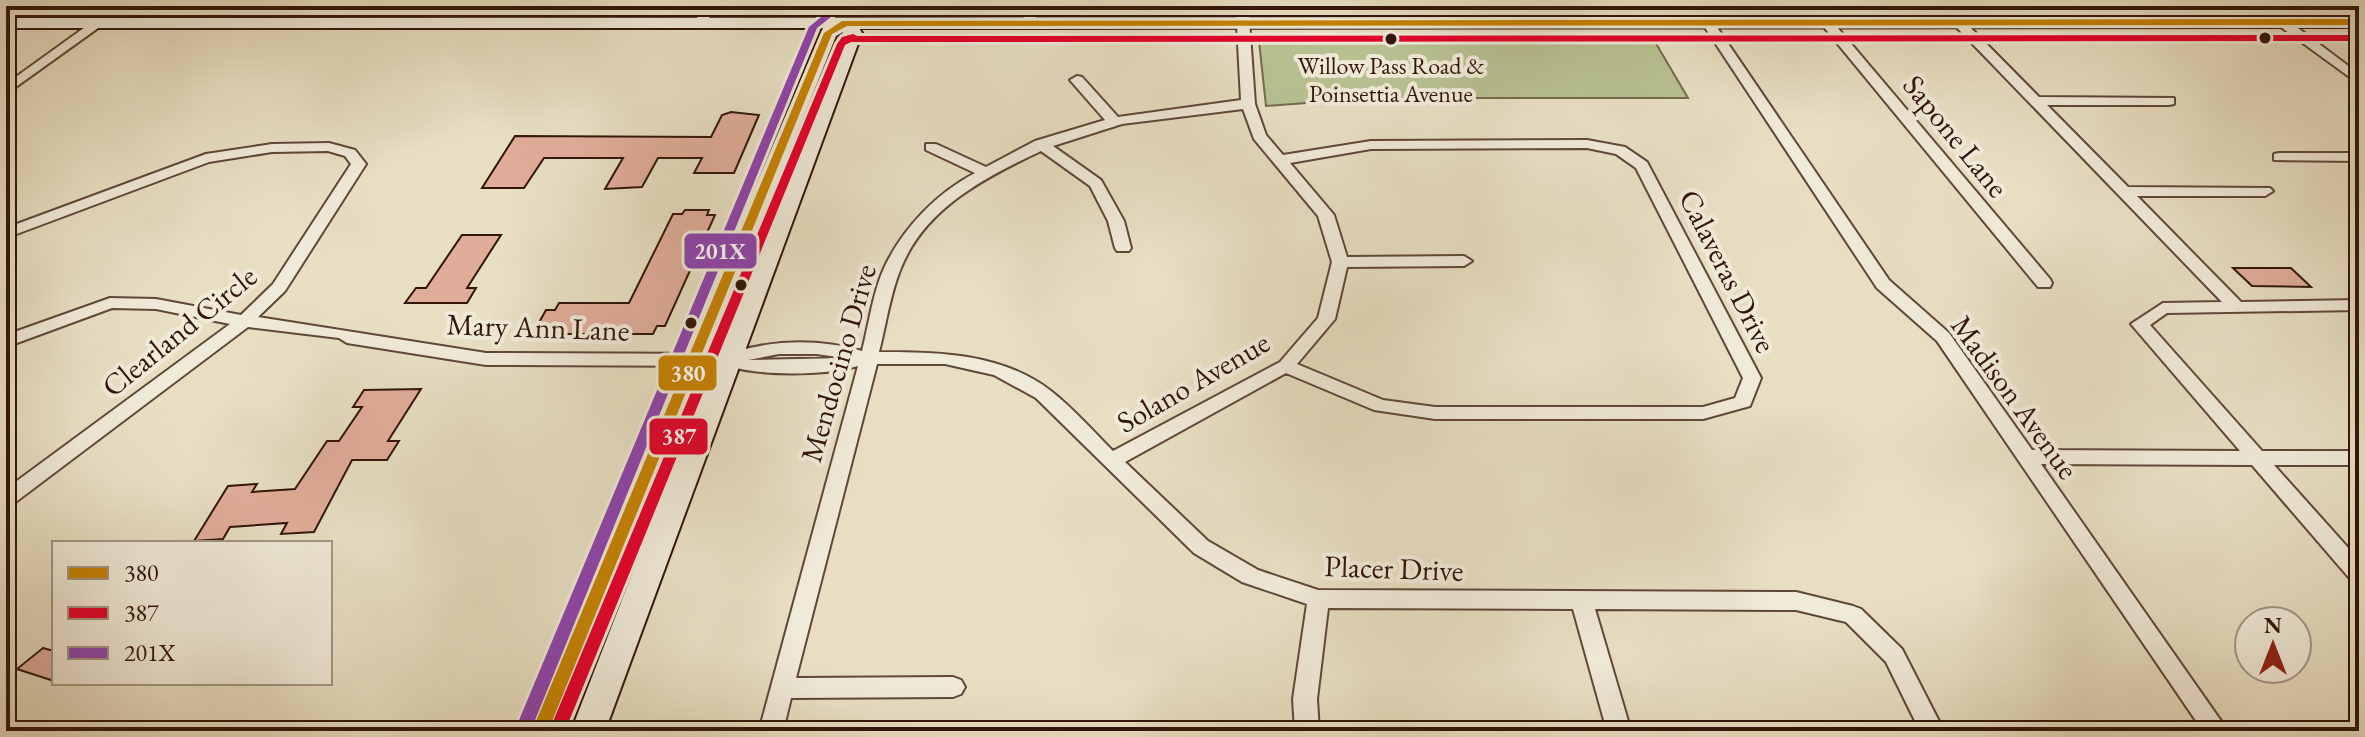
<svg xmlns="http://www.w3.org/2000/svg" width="2365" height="737" viewBox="0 0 2365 737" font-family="'EB Garamond',serif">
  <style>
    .green { fill: #b8c192; stroke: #746b4e; stroke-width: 2 }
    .building { fill: #e1ad9b; stroke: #311509; stroke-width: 2 }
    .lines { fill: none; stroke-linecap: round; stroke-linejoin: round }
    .street-casing { stroke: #5f4838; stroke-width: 4 }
    .secondary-casing { stroke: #311509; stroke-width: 4 }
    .street { fill: #f0ead8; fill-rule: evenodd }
    .secondary { fill: #f0ead8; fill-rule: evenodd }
    .bus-1-casing { stroke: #f0ead8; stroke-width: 6 }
    .bus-2-casing { stroke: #f0ead8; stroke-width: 6 }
    .bus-3-casing { stroke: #f0ead8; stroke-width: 6 }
    .bus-1 { fill: #c68202; fill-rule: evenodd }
    .bus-2 { fill: #e4002b; fill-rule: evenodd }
    .bus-3 { fill: #8e44ad; fill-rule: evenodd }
    .bus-dot { fill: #311509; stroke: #f0ead8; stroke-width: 3 }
    .labels { text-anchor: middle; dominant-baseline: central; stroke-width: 8; stroke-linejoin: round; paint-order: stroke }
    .far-bus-label { font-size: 24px; fill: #311509; stroke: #f0ead8 }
    .street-label { font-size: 30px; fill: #311509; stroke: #f0ead8 }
    .line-badge { stroke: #f0ead8; stroke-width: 3 }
    .badge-label { font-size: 22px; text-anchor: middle; font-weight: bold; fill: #fff }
  </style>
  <rect width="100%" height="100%" fill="#e8dfc3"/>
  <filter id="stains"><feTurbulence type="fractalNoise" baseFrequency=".0025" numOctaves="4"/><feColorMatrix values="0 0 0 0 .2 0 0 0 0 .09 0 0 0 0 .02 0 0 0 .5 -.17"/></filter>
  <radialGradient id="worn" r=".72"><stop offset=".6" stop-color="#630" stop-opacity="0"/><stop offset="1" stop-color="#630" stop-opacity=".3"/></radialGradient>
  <!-- green -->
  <path class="green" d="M1272,35H1651L1688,98H1372L1266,106L1259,41Z"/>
  <!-- building -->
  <path class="building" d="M731,112L759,115L734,173H694L702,158H658L642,187L605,189L623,158H544L524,188H482L515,136L711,137L722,115Z
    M685,210H709L707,215H715L665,326H657L653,334H541L544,328H536L546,310H555L559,303H629L673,214H682Z
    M462,235H501L467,288H476L467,303H405L416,288H426Z
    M2233,268H2291L2311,287L2252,286Z
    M421,389L388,441H399L387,460H352L314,532L281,534L287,523L230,527L223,539L194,541L228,486L257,484L252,492L295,489L327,441H339L362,407H353L364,390Z
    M43,648L54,651V681L17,669Z"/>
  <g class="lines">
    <!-- street casing -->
    <g class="street-casing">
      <path id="street" d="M702,6H714L707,23L701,27L695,23Z
        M1027,6H1039L1035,23L1029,27L1023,23Z
        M1236,6H1248L1255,104L1266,135L1283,155L1371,141L1587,140L1625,147L1647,162L1761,378L1750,406L1703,419H1435L1374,410L1286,373L1125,462L1208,541L1258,570L1318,590L1796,592L1853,606L1861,609L1902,649L1944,731H1920L1886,662L1846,622L1796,610L1595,609L1631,731H1607L1573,609L1328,608L1317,699L1319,731H1295L1293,699L1307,604L1242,582L1194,553L1036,398L994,375L945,364H877L796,678L953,677L961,680L965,687L961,694L953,697L791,698L783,731H759L858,366C822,376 763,376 728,366L486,365L347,343L339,338L248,327L13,504L6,506V489L230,324L156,309L112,308L6,347V335L110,298L156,299L241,315L273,284L351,164L345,156L328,151L272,152L209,162L6,238V228L206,154L272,144L329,143L355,150L366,164L285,291L258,317L486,353L727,354C771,340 817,338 862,351C869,324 873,291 885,266C904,227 937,193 975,173L926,150V144H936L986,167L1035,141L1105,120L1070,80L1077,76L1082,77L1118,117L1241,100ZM1243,109L1254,139L1318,216L1332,262L1318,318L1280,362L1113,451C1093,431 1073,408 1051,391C1002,353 938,352 879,352C886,325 890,294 901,268C925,208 986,177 1041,151L1090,186L1108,221L1115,248L1117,251H1129L1131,248L1124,221L1101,180L1053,146L1122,124ZM1587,148L1616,154L1636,168L1743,378L1735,398L1703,407H1435L1383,400L1297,364L1335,319L1347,267L1464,266L1472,261L1464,256L1347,257L1334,215L1290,163L1371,149ZM779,354H816L845,358L748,360Z
        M1433,6H1445L1451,23L1449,26H1441Z
        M1632,6H1644L1655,24L1653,27H1645Z
        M1936,6H1949L2039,97L2174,98V104L2169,105H2047L2128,187L2270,188L2273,191L2265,196H2137L2241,302L2359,300V310L2167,313L2150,325L2262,451H2359V465H2274L2359,560V582L2351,580L2252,465L2041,464L2228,731H2203L1937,341L1877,288L1702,23L1712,20L1889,280L1949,333L2032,450L2240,451L2131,324L2163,303L2222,302Z
        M2148,6H2161L2179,22L2169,25Z
        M2278,19H2286L2359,74V84L2278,25Z
        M95,20L105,23L6,94V84Z
        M1823,20H1831L2050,279L2052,283L2050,287H2038L1823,26Z
        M2279,153H2359V161L2274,160V154Z"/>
    </g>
    <!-- secondary casing -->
    <g class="secondary-casing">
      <path id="secondary" d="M2359,17V27L859,28L862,33L605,731H571L843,32L836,36L557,731H523L823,28H6V18Z"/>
    </g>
    <!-- street -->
    <use href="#street" class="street"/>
    <!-- secondary -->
    <use href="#secondary" class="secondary"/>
    <!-- bus-1 casing -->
    <g class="bus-1-casing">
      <path id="bus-1" d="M2359,19V25L847,26L832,34L548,731H532L824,33L842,21Z"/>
    </g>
    <!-- bus-2 casing -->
    <g class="bus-2-casing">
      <path id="bus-2" d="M853,34L857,36L2359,35V41L851,42L845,45L565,731H549L837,44L842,37Z"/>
    </g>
    <!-- bus-3 casing -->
    <g class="bus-3-casing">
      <path id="bus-3" d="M6,6H848V9H841L817,28L531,730H519L517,725L809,27L831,9H6Z"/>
    </g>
    <!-- bus-1 -->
    <use href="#bus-1" class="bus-1"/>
    <!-- bus-2 -->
    <use href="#bus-2" class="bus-2"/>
    <!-- bus-3 -->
    <use href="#bus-3" class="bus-3"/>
  </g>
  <!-- markers -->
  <g class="bus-dot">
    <circle cx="2265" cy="38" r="7"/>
    <circle cx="1391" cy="39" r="7"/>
    <circle cx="741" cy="285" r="7"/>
    <circle cx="691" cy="323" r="7"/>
  </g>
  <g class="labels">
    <!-- far-bus labels -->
    <g class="far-bus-label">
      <text x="1391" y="65">Willow Pass Road &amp;<tspan x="1391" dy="28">Poinsettia Avenue</tspan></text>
    </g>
    <!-- street labels -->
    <g class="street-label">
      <text transform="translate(1956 136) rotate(51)">Sapone Lane</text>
      <text transform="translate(1728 271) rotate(63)">Calaveras Drive</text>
      <text transform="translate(538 327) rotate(2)">Mary Ann Lane</text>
      <text transform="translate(179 331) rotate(-39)">Clearland Circle</text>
      <text transform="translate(838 363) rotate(-74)">Mendocino Drive</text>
      <text transform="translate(1193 382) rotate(-30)">Solano Avenue</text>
      <text transform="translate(2015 397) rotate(54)">Madison Avenue</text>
      <text transform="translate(1394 568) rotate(2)">Placer Drive</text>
    </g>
  </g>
  <g class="line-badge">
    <rect x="683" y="232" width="75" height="38" rx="8" fill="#8e44ad"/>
    <rect x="657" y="354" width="61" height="38" rx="8" fill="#c68202"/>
    <rect x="648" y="417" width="61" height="39" rx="8" fill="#e4002b"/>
  </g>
  <g class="badge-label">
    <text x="720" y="259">201X</text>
    <text x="688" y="381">380</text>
    <text x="679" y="444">387</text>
  </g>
  <!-- margin -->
  <rect width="2365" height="737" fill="none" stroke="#e8dfc3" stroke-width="32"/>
  <rect x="8" y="8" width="2349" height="721" fill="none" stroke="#311509" stroke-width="4"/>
  <rect x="16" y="16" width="2333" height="705" fill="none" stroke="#311509" stroke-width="2"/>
  <!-- legend -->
  <rect x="52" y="541" width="280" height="144" fill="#f0ead8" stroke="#a49585" stroke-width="2"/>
  <rect x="68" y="567" width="40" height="12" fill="#c68202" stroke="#a49585" stroke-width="2"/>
  <text x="124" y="581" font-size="24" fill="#311509">380</text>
  <rect x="68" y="607" width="40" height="12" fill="#e4002b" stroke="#a49585" stroke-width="2"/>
  <text x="124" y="621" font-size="24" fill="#311509">387</text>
  <rect x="68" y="647" width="40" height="12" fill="#8e44ad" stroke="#a49585" stroke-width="2"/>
  <text x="124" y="661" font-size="24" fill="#311509">201X</text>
  <!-- north arrow -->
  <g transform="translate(2273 645)"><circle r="38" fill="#f0ead8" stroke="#a49585" stroke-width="2"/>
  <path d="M0-6L14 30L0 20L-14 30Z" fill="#8f2418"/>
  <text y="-12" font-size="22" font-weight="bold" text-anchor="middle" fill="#311509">N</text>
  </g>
  <rect width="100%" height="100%" filter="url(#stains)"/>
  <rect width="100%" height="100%" fill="url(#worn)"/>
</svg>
